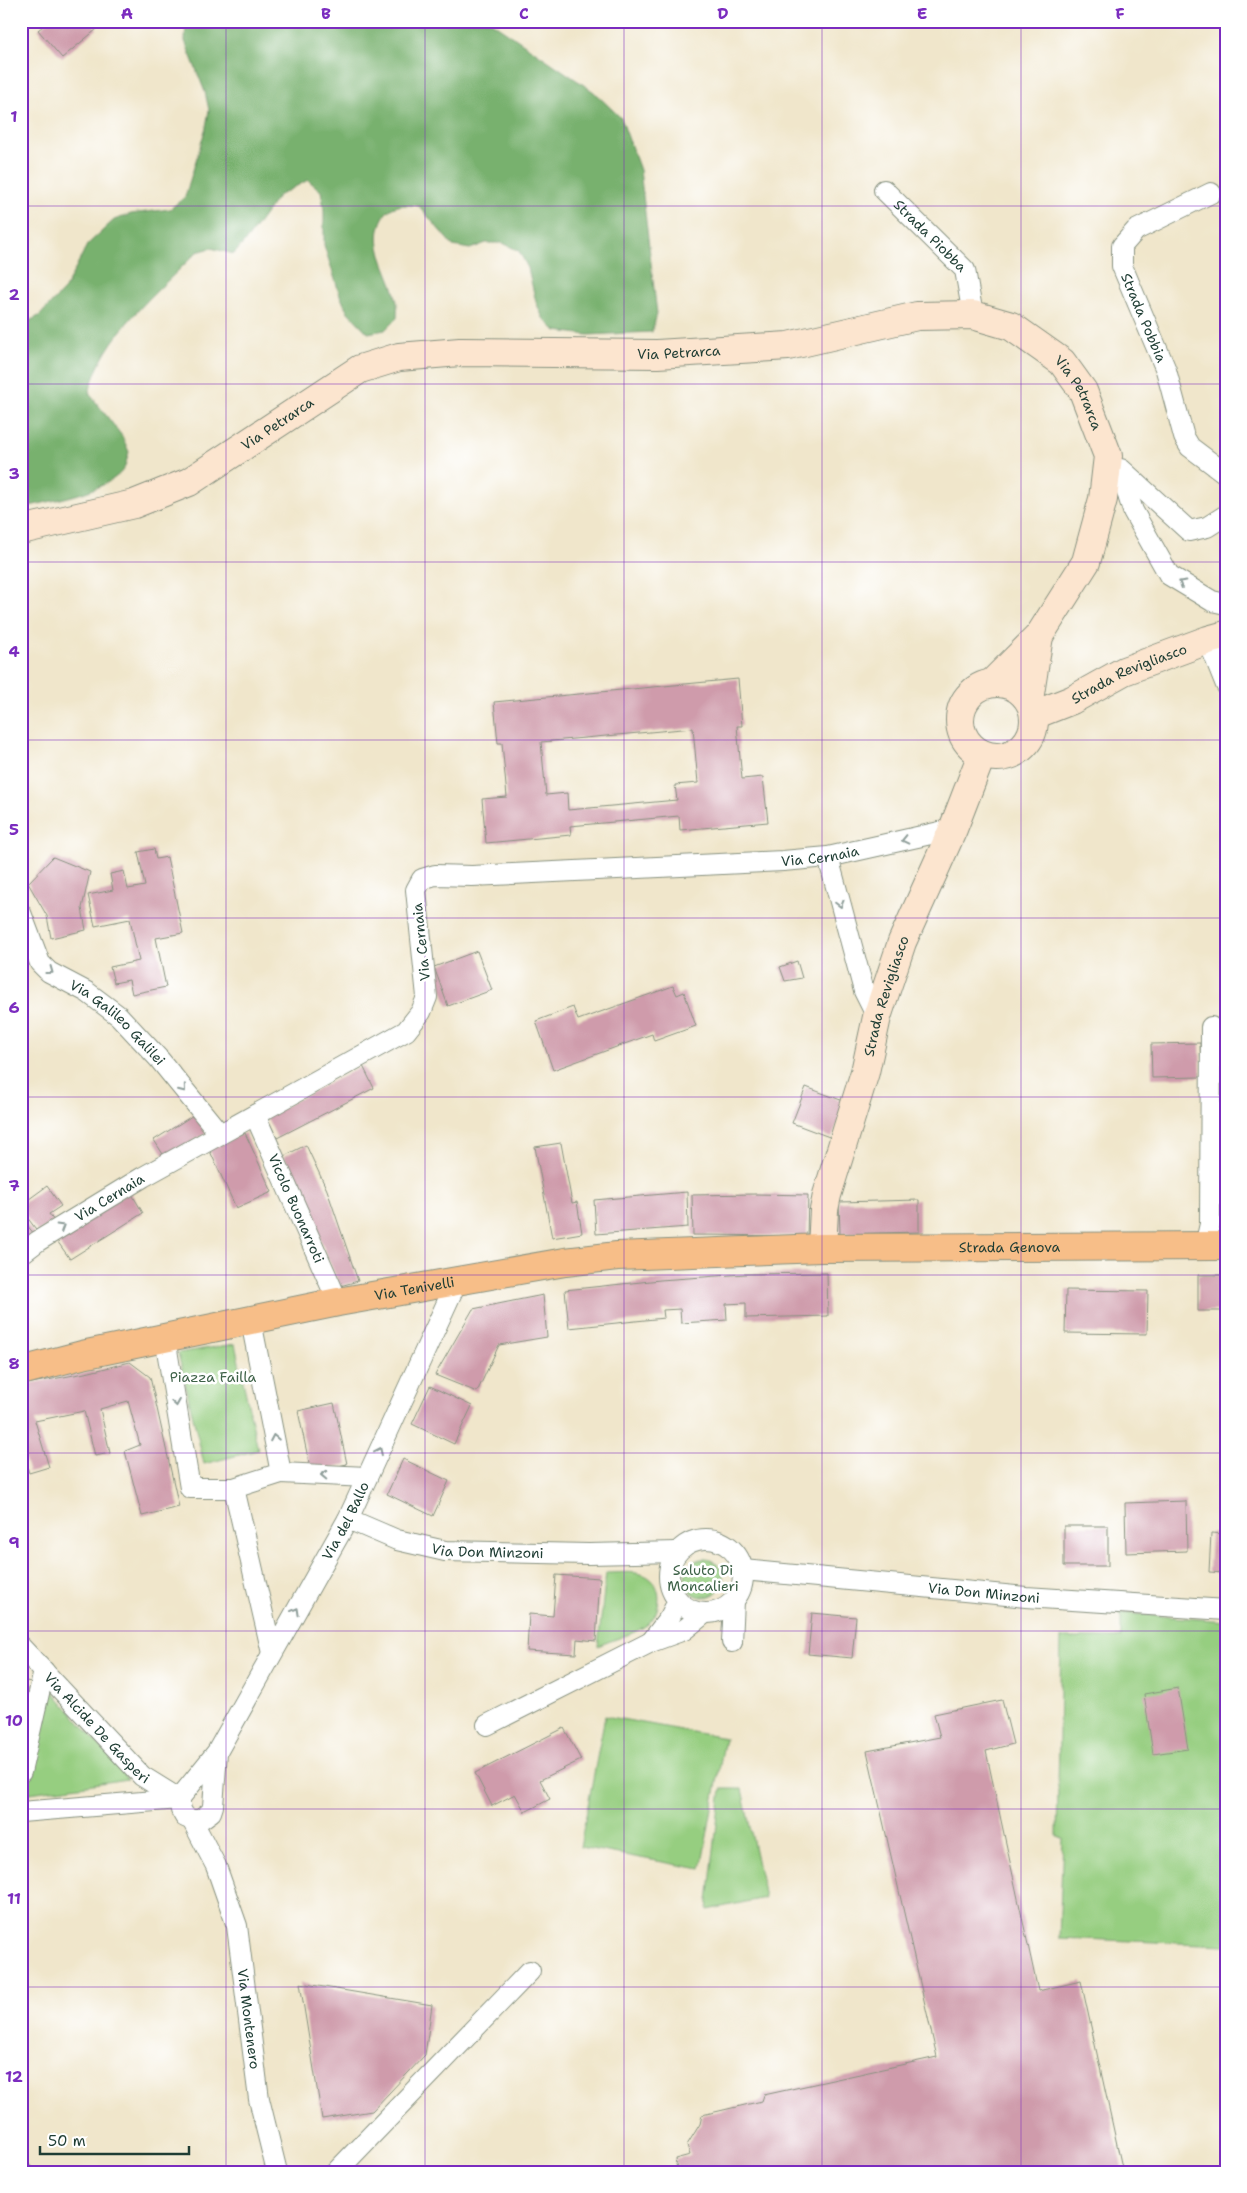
<svg xmlns="http://www.w3.org/2000/svg" width="1247" height="2193" viewBox="0 0 1247 2193" font-family="'Shantell Sans',sans-serif">
  <style>
    .green { fill: #96ce80; stroke: #5a865a }
    .forest { fill: #78b16e; stroke: #4c7751 }
    .building { fill: #cf9bab; fill-rule: evenodd }
    .lines { fill: none; stroke-linecap: round; stroke-linejoin: round }
    .street-casing { stroke: #889280; stroke-width: 22 }
    .secondary-casing { stroke: #889280; stroke-width: 30 }
    .primary-casing { stroke: #889280; stroke-width: 30 }
    .street { stroke: #fff; stroke-width: 20 }
    .secondary { stroke: #fce5cf; stroke-width: 28 }
    .primary { stroke: #f7be88; stroke-width: 28 }
    .oneway { stroke: #8f9e9a }
    .grid { fill: none; stroke: #7b2cbf; stroke-width: 1; stroke-opacity: 0.55 }
    .labels { text-anchor: middle; dominant-baseline: central; stroke-width: 5; stroke-linejoin: round; paint-order: stroke }
    .street-label { font-size: 14px; fill: #1f3d34; stroke: #fff }
    .park-label { font-size: 14px; fill: #3d6147; stroke: #fff }
    .neatline { fill: none; stroke: #7b2cbf; stroke-width: 2 }
    .grid-label { font-size: 16px; text-anchor: middle; font-weight: bold; fill: #7b2cbf }
  </style>
  <rect width="100%" height="100%" fill="#fff"/>
  <filter id="ink" filterUnits="userSpaceOnUse"><feTurbulence type="fractalNoise" baseFrequency=".02" numOctaves="2"/><feDisplacementMap in="SourceGraphic" scale="10" xChannelSelector="R" yChannelSelector="G"/><feConvolveMatrix kernelMatrix="1 2 1 2 8 2 1 2 1" color-interpolation-filters="sRGB"/></filter>
  <filter id="wash" filterUnits="userSpaceOnUse"><feTurbulence type="fractalNoise" baseFrequency=".0096" numOctaves="4" result="noise"/><feDisplacementMap in="SourceGraphic" scale="20" xChannelSelector="R" yChannelSelector="G"/><feGaussianBlur stdDeviation="1.12" result="paint"/><feColorMatrix in="noise" values="0 0 0 0 0 0 0 0 0 0 0 0 0 0 0 0 0 1.4 0 .05"/><feComposite in="paint" operator="in"/></filter>
  <g filter="url(#wash)">
    <rect width="100%" height="100%" fill="#f0e6cb"/>
    <!-- green -->
    <path class="green" d="M235,1344L258,1450L204,1464L178,1353Z
      M685 1578a19 19 0 1 1 38 0a19 19 0 1 1-38 0Z
      M606,1573C617,1573 630,1571 641,1574C664,1580 663,1610 648,1624C638,1633 611,1640 598,1646Z
      M1121,1613L1226,1621V1945L1059,1938L1063,1838L1057,1837L1061,1638H1121Z
      M47,1684L128,1779L23,1794Z
      M605,1716L725,1738L701,1869L580,1847Z
      M721,1789H742L765,1898L707,1910Z"/>
    <!-- forest -->
    <path class="forest" d="M186,21H490L594,92L621,118L640,170L657,314L652,332L588,335L556,331L543,318L536,302L528,268L519,251L503,243H486L470,249L453,246L419,206C406,204 391,204 384,216C368,245 390,270 396,298C398,304 397,311 397,318L385,330L368,333L347,311L340,295L324,245V208L321,191L308,180L278,196L248,238L234,254L211,248L197,252C157,293 103,334 89,393L122,436L129,452C127,457 126,466 123,470C105,493 49,501 21,508V325L39,316L65,289L87,245L114,220L131,214L170,209L185,197L206,127L209,110L205,92L185,41Z"/>
    <g id="blocks">
      <!-- building -->
      <path class="building" d="M49,21H91L97,29L62,58L38,30Z
        M738,679L742,726H737L742,779L763,777L768,822L680,830L679,816L570,826L571,835L486,843L482,799L507,797L502,743H498L494,702ZM693,728L698,783L675,785L677,800L568,810L567,793L546,795L541,742Z
        M154,849L156,859L167,857L183,933L156,938L166,987L132,994L129,980L114,983L110,967L139,961L130,919L95,926L88,895L113,890L110,874L124,871L128,889L145,886L138,852Z
        M53,857L90,872L82,908L86,930L51,938L47,916L28,883Z
        M477,951L492,990L448,1006L434,967Z
        M797,961L802,978L785,981L780,967Z
        M673,986L677,995L684,992L696,1026L654,1041L652,1034L553,1070L536,1021L573,1007L578,1020Z
        M1226,1026V1071H1220L1216,1027Z
        M1200,1043L1201,1077L1152,1078L1151,1044Z
        M363,1066L374,1088L277,1138L266,1116Z
        M806,1087L846,1102L832,1138L792,1123Z
        M195,1114L206,1133L166,1159L154,1140Z
        M245,1133L272,1192L236,1208L209,1149Z
        M561,1143L572,1203L577,1202L582,1233L552,1238L535,1147Z
        M306,1145L327,1190L358,1281L340,1286L284,1156Z
        M47,1186L61,1206L49,1214L54,1221L38,1232L21,1209V1205Z
        M130,1191L143,1213L70,1259L55,1238Z
        M687,1192L688,1227L596,1234L594,1200Z
        M1214,1193H1226V1226L1214,1227Z
        M756,1194L808,1195L807,1236L693,1235L692,1195Z
        M919,1200V1232L840,1234L839,1202Z
        M21,1218L35,1235L21,1246Z
        M827,1273L828,1316L746,1318V1303L726,1304L727,1320L681,1323L680,1309L663,1310L664,1318L569,1328L565,1290L660,1280L746,1274Z
        M1198,1275H1226V1311H1198Z
        M1066,1290L1148,1291L1147,1334L1065,1333Z
        M543,1295L547,1337L499,1345L477,1392L435,1375L473,1309Z
        M130,1362L150,1377L179,1507L142,1516L125,1451L140,1445L128,1401L100,1409L110,1453L95,1456L84,1411L35,1421L49,1467L29,1473L21,1447V1385L90,1372Z
        M430,1386L472,1406L454,1444L412,1424Z
        M334,1403L347,1464L311,1472L298,1411Z
        M403,1459L449,1481L433,1516L387,1494Z
        M1186,1501L1187,1551L1126,1553L1125,1503Z
        M1064,1526H1108V1566H1064Z
        M1211,1533L1226,1534V1573L1209,1572Z
        M556,1575L600,1578L596,1641L577,1639L576,1654L527,1651L529,1614L553,1616Z
        M812,1613L856,1617L852,1658L808,1654Z
        M21,1680L31,1682L22,1714H21Z
        M1178,1688L1188,1749L1153,1754L1144,1694Z
        M1002,1700L1013,1744L986,1751L1038,1991L1081,1981L1123,2172H669L677,2169L675,2159L690,2155L687,2145L700,2124L702,2115L762,2101L764,2095L937,2057L867,1751L940,1737L934,1714Z
        M564,1728L581,1760L540,1780L550,1799L525,1812L515,1794L492,1806L475,1773Z
        M300,1983L432,2005L425,2055L372,2111L322,2119Z"/>
    </g>
  </g>
  <g filter="url(#ink)">
    <use href="#blocks" fill-opacity="0" stroke="#889280" stroke-width="1"/>
    <g class="lines">
      <!-- street casing -->
      <g class="street-casing">
        <g id="street">
          <path id="s1" d="M884,190L965,270L973,315"/>
          <path id="s2" d="M1211,193L1136,230L1122,246V266L1166,370L1184,437L1190,447L1226,474"/>
          <path d="M1121,469L1189,531L1207,527L1226,515"/>
          <path d="M1125,473L1127,492L1133,511L1169,575L1212,601L1226,604"/>
          <path d="M1208,640L1226,685"/>
          <path d="M828,857L864,991L877,1017"/>
          <path id="s3" d="M21,913L40,963L49,972L87,992L119,1016L159,1059L220,1134"/>
          <path id="s4" d="M255,1115L338,1302"/>
          <path d="M1205,1246L1210,1224L1211,1027"/>
          <path id="s5" d="M21,1254L38,1241L143,1177L406,1031L421,1012L427,997L416,890L422,879L435,875L472,876L783,861L828,857L953,829"/>
          <path d="M165,1338L190,1488H234L281,1473L251,1321"/>
          <path d="M281,1473L367,1477"/>
          <path d="M234,1488L272,1653"/>
          <path id="s6" d="M348,1519L397,1540L445,1551L589,1554L677,1552"/>
          <circle cx="706" cy="1576" r="37"/>
          <path id="s7" d="M743,1570L1026,1597L1226,1610"/>
          <path d="M651,1642L670,1617L678,1601"/>
          <path d="M732,1642L734,1601"/>
          <path id="s8" d="M21,1647L142,1776L179,1799"/>
          <path d="M487,1725L651,1642L684,1630L705,1613"/>
          <path id="s9" d="M217,1752L213,1806L211,1812L200,1820H192L185,1817L181,1810L179,1799L217,1752L348,1519L457,1281"/>
          <path d="M21,1772L44,1671"/>
          <path d="M21,1812L179,1799"/>
          <path id="s10" d="M192,1820L216,1866L237,1926L259,2099L277,2172"/>
          <path d="M21,2172H22"/>
          <path d="M336,2172L530,1971"/>
        </g>
      </g>
      <!-- secondary casing -->
      <g class="secondary-casing">
        <g id="secondary">
          <path id="s11" d="M21,530L134,504L189,482L360,369L399,357L460,352L657,354L788,346L917,316L973,315L1011,326L1062,362L1083,391L1108,456L1103,499L1086,562L1039,636L992,683"/>
          <circle cx="997" cy="720" r="37"/>
          <path d="M1029,700L1039,636"/>
          <path id="s12" d="M1034,715L1072,700L1124,671L1208,640L1226,635"/>
          <path id="s13" d="M822,1248L824,1210L827,1195L865,1072L877,1017L902,942L953,829L982,754"/>
        </g>
      </g>
      <!-- primary casing -->
      <g class="primary-casing">
        <g id="primary">
          <path id="s14" d="M21,1371L82,1355L338,1302L565,1262L617,1256L822,1248L1226,1246"/>
        </g>
      </g>
      <!-- street -->
      <use href="#street" class="street"/>
      <!-- secondary -->
      <use href="#secondary" class="secondary"/>
      <!-- primary -->
      <use href="#primary" class="primary"/>
    </g>
    <!-- one-way arrows -->
    <defs><path id="oneway-chevron" d="M-2-3.5L2.5 0L-2 3.5" fill="none" stroke-width="1.6" stroke-linecap="round" stroke-linejoin="round" transform="scale(1.25)"/></defs>
    <g class="oneway">
      <use href="#oneway-chevron" transform="translate(1182 583) rotate(-149)"/>
      <use href="#oneway-chevron" transform="translate(905 840) rotate(167)"/>
      <use href="#oneway-chevron" transform="translate(840 904) rotate(75)"/>
      <use href="#oneway-chevron" transform="translate(50 971) rotate(36)"/>
      <use href="#oneway-chevron" transform="translate(183 1089) rotate(51)"/>
      <use href="#oneway-chevron" transform="translate(61 1227) rotate(-31)"/>
      <use href="#oneway-chevron" transform="translate(176 1403) rotate(81)"/>
      <use href="#oneway-chevron" transform="translate(274 1438) rotate(-101)"/>
      <use href="#oneway-chevron" transform="translate(379 1451) rotate(-65)"/>
      <use href="#oneway-chevron" transform="translate(324 1475) rotate(-178)"/>
      <use href="#oneway-chevron" transform="translate(296 1611) rotate(-61)"/>
    </g>
  </g>
  <!-- grid -->
  <path class="grid" d="M226,21V2172M425,21V2172M624,21V2172M822,21V2172M1021,21V2172M21,206H1226M21,384H1226M21,562H1226M21,740H1226M21,918H1226M21,1097H1226M21,1275H1226M21,1453H1226M21,1631H1226M21,1809H1226M21,1987H1226"/>
  <g class="labels">
    <!-- street labels -->
    <g class="street-label">
      <text stroke="none"><textPath href="#s1" startOffset="65">Strada Piobba</textPath></text>
      <text stroke="none"><textPath href="#s2" startOffset="181">Strada Pobbia</textPath></text>
      <text stroke="none"><textPath href="#s11" startOffset="701">Via Petrarca</textPath></text>
      <text stroke="none"><textPath href="#s11" startOffset="1136">Via Petrarca</textPath></text>
      <text stroke="none"><textPath href="#s11" startOffset="281">Via Petrarca</textPath></text>
      <text stroke="none"><textPath href="#s12" startOffset="104">Strada Revigliasco</textPath></text>
      <text stroke="none"><textPath href="#s5" startOffset="1005">Via Cernaia</textPath></text>
      <text transform="translate(421 942) rotate(-96)">Via Cernaia</text>
      <text stroke="none"><textPath href="#s13" startOffset="261">Strada Revigliasco</textPath></text>
      <text stroke="none"><textPath href="#s3" startOffset="152">Via Galileo Galilei</textPath></text>
      <text stroke="none"><textPath href="#s5" startOffset="105">Via Cernaia</textPath></text>
      <text stroke="none"><textPath href="#s4" startOffset="102">Vicolo Buonarroti</textPath></text>
      <text stroke="none"><textPath href="#s14" startOffset="1000">Strada Genova</textPath></text>
      <text stroke="none"><textPath href="#s14" startOffset="402">Via Tenivelli</textPath></text>
      <text stroke="none"><textPath href="#s9" startOffset="434">Via del Ballo</textPath></text>
      <text stroke="none"><textPath href="#s6" startOffset="145">Via Don Minzoni</textPath></text>
      <text stroke="none"><textPath href="#s7" startOffset="242">Via Don Minzoni</textPath></text>
      <text stroke="none"><textPath href="#s8" startOffset="111">Via Alcide De Gasperi</textPath></text>
      <text stroke="none"><textPath href="#s10" startOffset="209">Via Montenero</textPath></text>
    </g>
    <!-- park labels -->
    <g class="park-label">
      <text x="213" y="1377">Piazza Failla</text>
      <text x="703" y="1570">Saluto Di<tspan x="703" dy="16">Moncalieri</tspan></text>
    </g>
  </g>
  <!-- margin -->
  <rect width="1247" height="2193" fill="none" stroke="#fff" stroke-width="55"/>
  <!-- scale -->
  <path d="M40 2146v8h149v-8" fill="none" stroke="#1f3d34" stroke-width="2.5"/>
  <text x="48" y="2146" font-size="15" fill="#1f3d34" stroke="#ffffff" stroke-width="4" paint-order="stroke">50 m</text>
  <rect x="28" y="28" width="1192" height="2138" class="neatline"/>
  <g class="grid-label">
    <text x="127" y="19">A</text>
    <text x="326" y="19">B</text>
    <text x="524" y="19">C</text>
    <text x="723" y="19">D</text>
    <text x="922" y="19">E</text>
    <text x="1120" y="19">F</text>
    <text x="14" y="122">1</text>
    <text x="14" y="300">2</text>
    <text x="14" y="479">3</text>
    <text x="14" y="657">4</text>
    <text x="14" y="835">5</text>
    <text x="14" y="1013">6</text>
    <text x="14" y="1191">7</text>
    <text x="14" y="1369">8</text>
    <text x="14" y="1548">9</text>
    <text x="14" y="1726">10</text>
    <text x="14" y="1904">11</text>
    <text x="14" y="2082">12</text>
  </g>
</svg>
